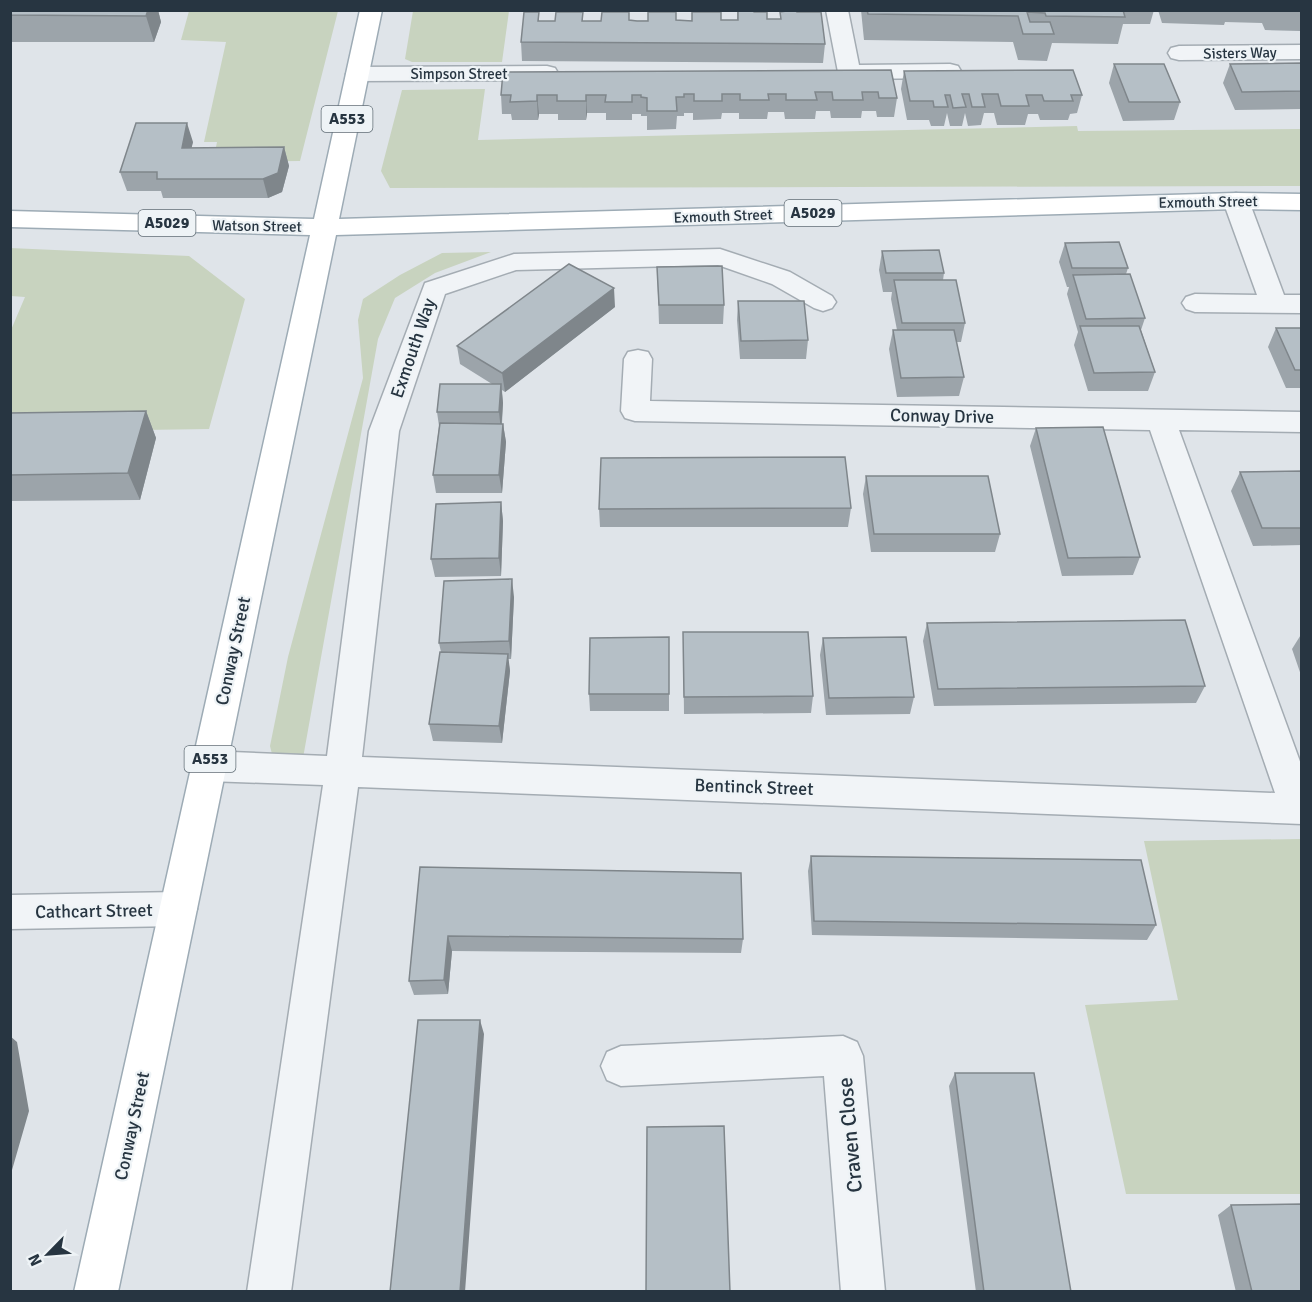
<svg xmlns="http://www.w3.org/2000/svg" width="1312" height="1302" viewBox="0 0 1312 1302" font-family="Signika,sans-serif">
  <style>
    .green { fill: #c8d3bf }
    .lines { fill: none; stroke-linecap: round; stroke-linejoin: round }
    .minor-casing { stroke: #a4acb3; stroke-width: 3 }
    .primary-casing { stroke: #9dabb5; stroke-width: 3 }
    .minor { fill: #f1f4f7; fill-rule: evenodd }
    .primary { fill: #fff; fill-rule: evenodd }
    .wall { fill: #9ca4aa }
    .shaded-wall { fill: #7f868b }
    .building { fill: #b5bfc6; stroke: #7f868b; stroke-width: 1.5 }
    .labels { text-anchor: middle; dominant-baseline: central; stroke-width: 4.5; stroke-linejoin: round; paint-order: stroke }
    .far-street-label { font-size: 15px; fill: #273541; stroke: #eef3f6 }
    .shield { fill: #eef3f6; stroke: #636e77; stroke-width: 1.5 }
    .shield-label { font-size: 16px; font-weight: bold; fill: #273541 }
    .street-label { font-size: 18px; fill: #273541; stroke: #eef3f6 }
    .near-street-label { font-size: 21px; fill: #273541; stroke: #eef3f6 }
  </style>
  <rect width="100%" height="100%" fill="#dfe4e9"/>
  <!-- green -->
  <path class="green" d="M189,11H338L300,161L213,162L217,142H204L226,42L181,40Z
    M413,11H509L502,62H412L405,59Z
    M485,89L478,140L1077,126L1078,131L1301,129V186L390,188L381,171L402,90Z
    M10,248L189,256L245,299L209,429L11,432V330L25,297L11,296Z
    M491,252L435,273L395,298L378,339L303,758H273L270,746L288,657L363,378L358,320L363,299L400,275L442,253Z
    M1301,839V1194H1126L1085,1005L1178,1000L1144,841Z"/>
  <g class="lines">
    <!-- minor casing -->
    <g class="minor-casing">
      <path id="minor" d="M826,10H848L859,65L950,64L958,66L961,71L958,76L950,78L849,79L841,77L838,72Z
        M1302,45V59L1179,60L1171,58L1168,53L1171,48L1179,46Z
        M547,66L555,68L558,73L555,78L547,80L357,81L349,79L346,74L349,69L357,67Z
        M1236,193L1245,196L1249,201L1284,295H1302V313L1195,312L1186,309L1182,303L1186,297L1195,294L1257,295L1223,201L1227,196Z
        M720,249L790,272L832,296L836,302L832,308L823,311L814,308L772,284L718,265L516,270L445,294L399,431L362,757L1275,793L1150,430L635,421L625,418L621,411L624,359L628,352L638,350L648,352L652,359L650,401L1302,412V432L1179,430L1302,767V824L358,787L291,1292H247L323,785L208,781L196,777L190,766L196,755L208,751L327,756L369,431L425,283L514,254Z
        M178,892L191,897L197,909L191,921L178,926L10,929V895Z
        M843,1036L857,1042L863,1056L885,1292H841L824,1076L621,1086L607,1080L601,1066L607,1052L621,1046Z"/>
    </g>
    <!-- primary casing -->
    <g class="primary-casing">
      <path id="primary" d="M360,10H382L339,219L1236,193L1302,194V210L1236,209L336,235L118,1292H74L310,235L10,227V211L314,219Z"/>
    </g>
    <!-- minor -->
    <use href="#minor" class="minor"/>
    <!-- primary -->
    <use href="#primary" class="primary"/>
  </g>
  <!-- wall -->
  <path class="wall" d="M10,10H158L161,22L154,42H10Z
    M737,10H753L754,12L767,19H780V12L785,11V10H797V12L825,44L823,63L522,61L521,42L539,12V21H555L583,12V21L737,20Z
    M861,10H1154L1150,24H1123L1118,44L1052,43L1047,61L1018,60L1013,42L864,40Z
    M1158,10H1302V27L1300,31L1265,30L1262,23L1225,22L1224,25L1162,23Z
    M1302,63V109L1235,110L1223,83L1230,64Z
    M1114,64L1180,102L1174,120L1123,121L1109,83Z
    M891,70L897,98L894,117H877L876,111H862L861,118H831L830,111H816L815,119H785L784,112H768L767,119H739V113H722L721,119L693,120V113H684V116H677L676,129L647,130V116H641V114H632V120H606V113H587L586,120H558V114H539L538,120H512L511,114H502L501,95Z
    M904,71L1082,95L1077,113L1070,114L1068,120H1040L1038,114H1028L1025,125H997L994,113H984L981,125L968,126L965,113L962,126H950L947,113L944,126H931L929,120H907L901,89Z
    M193,142L191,148L284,147L289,166L282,192L268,198H163L161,191H127L120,172Z
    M1065,243L1128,268L1126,274L1145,318L1141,330L1155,372L1148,391H1088L1074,345L1078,332L1067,294L1069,287H1067L1059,262Z
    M882,251L944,273L943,280L965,323L961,342H956L964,377L959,396L897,397L889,349L893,330H897L891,299L892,292H883L879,270Z
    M657,267L724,305L723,324H659Z
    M738,301L808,340L806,359H740L737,320Z
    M615,307L505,392L502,390L503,403L502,424H503L506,442L502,493H436L433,475L439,426L437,412L492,384L460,364L457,346Z
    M1276,328H1302V388H1286L1268,347Z
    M146,411L156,438L140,500L10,501V413Z
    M1036,428L1140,557L1133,575L1062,576L1030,446Z
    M1302,471V545L1253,546L1231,491L1240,472Z
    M866,476L1000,534L995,552H871L863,494Z
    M501,502L503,521L501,576L435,577L431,559Z
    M851,508L848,527H600L599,509Z
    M514,597L511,659H508L510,671L502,743L433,741L429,724L441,652L439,643Z
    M927,623L1205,686L1196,703L934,706L923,641Z
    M683,632L813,696L811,713L684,714Z
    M1302,633V678L1292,649Z
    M823,638L914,697L910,714L826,715L820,655Z
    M589,694H669V711H590Z
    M811,856L1156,925L1147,940L812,935L808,871Z
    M420,867L743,939L741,953L452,951L448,994L414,995L409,981Z
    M955,1073L1071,1292H976L949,1086Z
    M1231,1205L1302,1292H1236L1218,1215Z"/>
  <!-- shaded-wall -->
  <path class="shaded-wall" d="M148,10H158L161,22L154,42L146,16Z
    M537,95L539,114L538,120L537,101Z
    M586,95L587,113L586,120Z
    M187,123L193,142L187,167L182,148Z
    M284,147L289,166L282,192L268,198L263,179Z
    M614,288L615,307L505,392L502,373Z
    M501,384L503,403L501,431L499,412Z
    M146,411L156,438L140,500L128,473Z
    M503,424L506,442L502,493L499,475Z
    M501,502L503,521L501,576L499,558Z
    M512,579L514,597L511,659L509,641Z
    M508,654L510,671L502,743L499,726Z
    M448,936L452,951L448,994L444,980Z
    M480,1020L484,1034L465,1292H460Z
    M10,1036L17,1042L29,1111L10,1177Z"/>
  <!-- building -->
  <path class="building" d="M10,10H148L146,16L10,15Z
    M738,10H753L754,12H767V19H781L780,12L786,11V10H797V12H821L825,44L521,42L524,12H539L538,21H555L556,12H583L582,21H601L602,12H629V20L637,21H648V12H676V20L692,21V12H721V20H738Z
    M867,10H1123L1125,17L1046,16L1045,13L1027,12L1030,22H1050L1054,34H1023L1018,16L868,14Z
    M1302,63V91L1242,92L1230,64Z
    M1114,64H1164L1180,102H1129Z
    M891,70L897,98H879L878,92H862L863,100H833L832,92H815L817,100H786V94H768L769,100H740V94H722V101H694V94H684V97H676L677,111H647V98L641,97V95H632V102H605L606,95H586V101H557V95H537V101L510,102L511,95H501L503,72Z
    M1073,70L1082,95H1071L1073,101H1044L1042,95H1026L1029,106H1001L998,94H982L985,107H972L969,94H962L966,107L953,108L950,95H945L948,107H934L933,101H910L904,71Z
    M136,123H187L182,148L284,147L278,173L263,179H157V172H120Z
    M1119,242L1128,268H1072L1065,243Z
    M939,250L944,273H886L882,251Z
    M569,264L614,288L502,373L457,346Z
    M722,266L724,305H659L657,267Z
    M1130,274L1145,318L1086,319L1073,275Z
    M894,280H956L965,323H902Z
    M738,301H804L808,340L741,341Z
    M1080,326H1139L1155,372L1094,373Z
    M1276,328H1302V370H1295Z
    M893,330H954L964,377L901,378Z
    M440,384H501L499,412H437Z
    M146,411L128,473L10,475V413Z
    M440,423L503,424L499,475H433Z
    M1103,427L1140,557L1068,558L1036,428Z
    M845,457L851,508L599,509L601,458Z
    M1302,471V528H1262L1240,472Z
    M866,476H988L1000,534H874Z
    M501,502L499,558L431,559L436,504Z
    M512,579L509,641L439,643L444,581Z
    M1185,620L1205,686L938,689L927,623Z
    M683,632H808L813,696L684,697Z
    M669,637V694H589L590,638Z
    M906,637L914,697L829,698L823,638Z
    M440,652L508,654L499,726L429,724Z
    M811,856L1141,860L1156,925L814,921Z
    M420,867L741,873L743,939L448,936L444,980L409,981Z
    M418,1020H480L460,1292H390Z
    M955,1073H1034L1071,1292H984Z
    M724,1126L730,1292H646L647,1127Z
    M1302,1204V1292H1252L1231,1205Z"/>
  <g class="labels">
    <!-- far-street labels -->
    <g class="far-street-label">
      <text transform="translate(1240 53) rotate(-1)">Sisters Way</text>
      <text x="459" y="74">Simpson Street</text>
      <text transform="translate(1208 202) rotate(-1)">Exmouth Street</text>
      <text transform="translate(723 216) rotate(-2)">Exmouth Street</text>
      <text transform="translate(257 226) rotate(1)">Watson Street</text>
    </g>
    <!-- shield labels -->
    <g class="shield">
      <rect x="321.5" y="106" width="51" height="26" rx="4.5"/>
      <rect x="784.5" y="200" width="57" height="26" rx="4.5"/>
      <rect x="138.5" y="210" width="57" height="26" rx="4.5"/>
      <rect x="184.5" y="746" width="51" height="26" rx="4.5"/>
    </g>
    <g class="shield-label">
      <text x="347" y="119">A553</text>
      <text x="813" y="213">A5029</text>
      <text x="167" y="223">A5029</text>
      <text x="210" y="759">A553</text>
    </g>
    <!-- street labels -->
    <g class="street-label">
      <text transform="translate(413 348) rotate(-71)">Exmouth Way</text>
      <text transform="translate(942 416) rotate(1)">Conway Drive</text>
      <text transform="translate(233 651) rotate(-78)">Conway Street</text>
      <text transform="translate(754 787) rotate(2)">Bentinck Street</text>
      <text transform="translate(94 911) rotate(-1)">Cathcart Street</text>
      <text transform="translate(132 1126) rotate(-78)">Conway Street</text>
    </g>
    <!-- near-street labels -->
    <g class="near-street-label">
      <text transform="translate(850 1135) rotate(-95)">Craven Close</text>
    </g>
  </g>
  <!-- border -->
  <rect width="1312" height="1302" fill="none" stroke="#273541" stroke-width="24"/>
  <!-- north arrow -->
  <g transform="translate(48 1254) rotate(245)" stroke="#eef3f6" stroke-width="4.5" paint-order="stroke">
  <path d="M0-4.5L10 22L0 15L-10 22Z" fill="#273541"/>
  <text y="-9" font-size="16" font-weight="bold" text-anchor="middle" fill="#273541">N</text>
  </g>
</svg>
